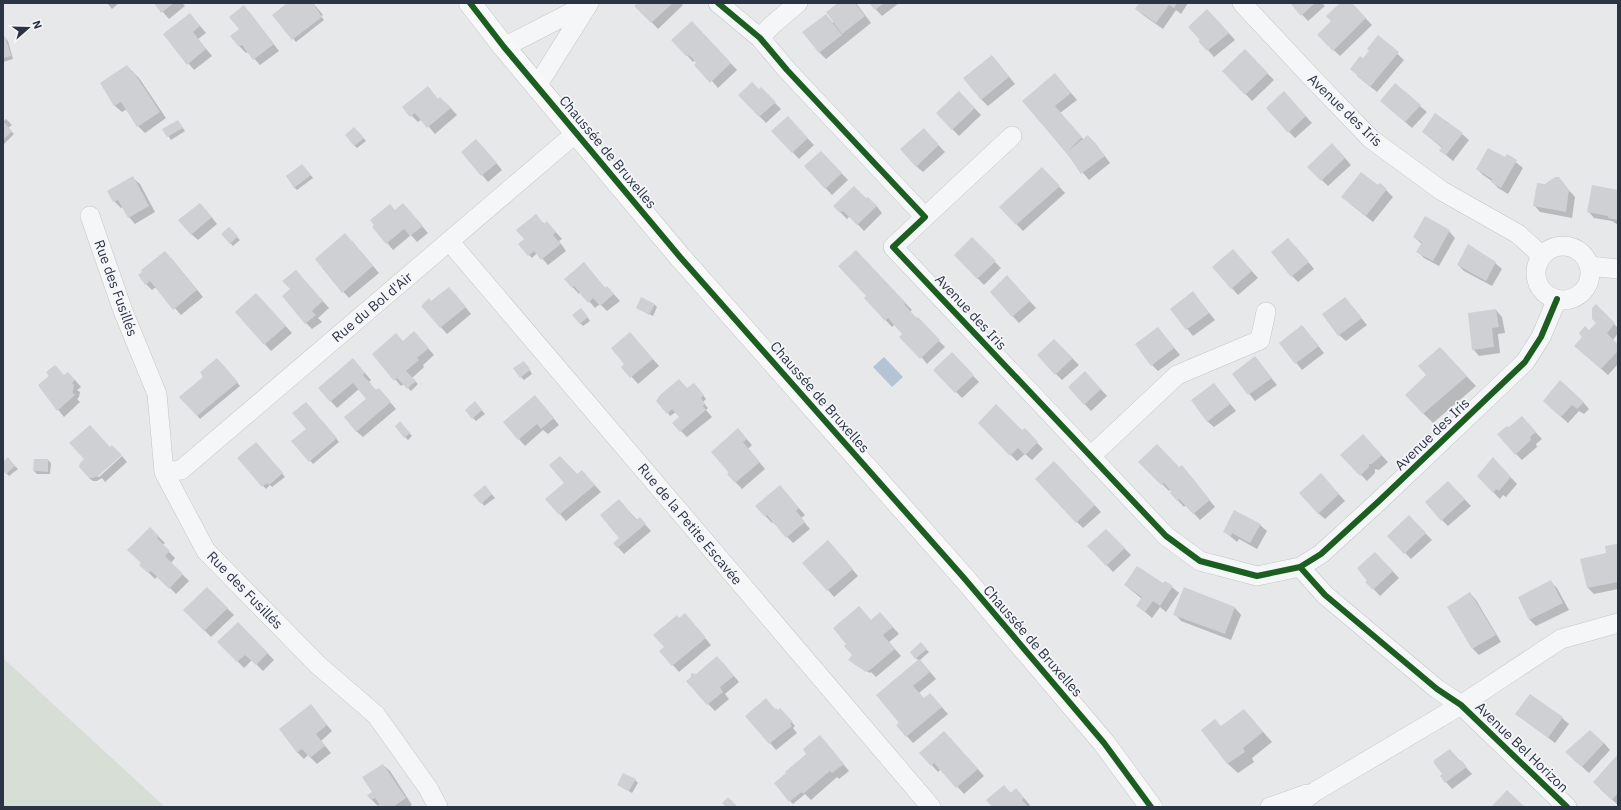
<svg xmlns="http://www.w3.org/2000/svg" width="1621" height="810" viewBox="0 0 1621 810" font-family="'IBM Plex Sans',sans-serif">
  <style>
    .green { fill: #d6ded6 }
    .water { fill: #b4c4d5 }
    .shadow { fill: #0003 }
    .building { fill: #ced0d3 }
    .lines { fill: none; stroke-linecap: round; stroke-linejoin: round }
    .minor-casing { stroke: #c4c6c8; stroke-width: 20 }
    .secondary-casing { stroke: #c4c6c8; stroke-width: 23 }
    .minor { stroke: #f5f6f7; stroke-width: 19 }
    .secondary { stroke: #f8f8f8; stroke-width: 22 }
    .cycleway-casing { stroke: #f4f6f9; stroke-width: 8 }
    .cycleway { stroke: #1b5e20; stroke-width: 6 }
    .labels { text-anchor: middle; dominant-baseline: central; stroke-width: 3.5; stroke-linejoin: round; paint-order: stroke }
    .street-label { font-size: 14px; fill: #2b3445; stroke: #f4f6f9 }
  </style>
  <rect width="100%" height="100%" fill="#e6e8ea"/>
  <!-- green -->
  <path class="green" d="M3,658L165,807H3Z"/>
  <!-- water -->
  <path class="water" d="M884,357L903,377L892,387L873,367Z"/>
  <!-- shadow -->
  <path class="shadow" d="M107,3H119L112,9Z
    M155,3H182L185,6L169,19Z
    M288,3H313L323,15L321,16L324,20L296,42L291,36Z
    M639,3H681L683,5L658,29L636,6Z
    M840,3H856L871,23L826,59L819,52L826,15L833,23Z
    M870,3H899L882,16Z
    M1140,3H1188L1181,14L1176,10L1163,29L1143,15L1136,9Z
    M1291,3H1322L1325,6L1308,21Z
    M1341,3H1351L1372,25L1340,56L1318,35L1332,22Z
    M250,13L279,51L260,65L248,52L246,53L240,47L232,36L240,29Z
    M1214,17L1235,40L1214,57L1200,41Z
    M196,21L206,33L198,39L212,56L194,70L165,35Z
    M698,29L737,70L718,88L697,63L695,60L693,62L673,40Z
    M1378,36L1404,60L1377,92L1357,76L1363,59L1370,51Z
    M3,38H5L8,41L13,59L3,62Z
    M1245,51L1274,80L1252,101L1224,71Z
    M998,63L1015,84L988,106L981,99Z
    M127,66L139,78L166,118L145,133L138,126L127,109L122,112L115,106L106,91Z
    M1061,81L1077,100L1060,113L1084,140L1088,136L1095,143L1110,163L1089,180L1023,101Z
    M1395,85L1427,112L1412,128L1381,101Z
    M761,89L781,109L766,123L739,95L759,91Z
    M959,92L981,115L959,136L937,113Z
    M438,99L447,104L457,115L435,134L422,119L418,122L403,107Z
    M1290,99L1312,123L1295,138L1289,132Z
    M788,118L814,145L799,159L773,131Z
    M6,119L12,125L8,128L14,134L3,145V122Z
    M178,121L185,131L171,140L164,130Z
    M357,131L366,141L357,148L354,145Z
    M1423,132L1462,134L1469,140L1453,161L1441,151L1442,148Z
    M930,136L945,152L923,172L916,166Z
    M483,147L502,170L488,182L463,152Z
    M1339,151L1351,165L1328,186L1308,167Z
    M821,152L848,180L832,195L805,166Z
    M1507,155L1523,168L1508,194L1498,188L1492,181L1483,175L1477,169L1506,158Z
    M305,168L313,178L297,190L294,187Z
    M1049,175L1065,193L1023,231L1000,207Z
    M133,178L140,184L155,212L135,224L129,217L123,207L121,208L114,201Z
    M1558,178L1575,197L1572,218L1540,212L1534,205L1545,185Z
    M1380,184L1393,197L1373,222L1349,203Z
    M1618,191V225L1612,221L1594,218L1588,211Z
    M866,199L875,204L882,213L864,231L850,216L847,219L834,206Z
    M403,204L428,233L417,242L411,235L393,250L374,227Z
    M206,210L217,224L198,240L191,234Z
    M542,222L553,229L562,239L559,241L566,251L548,265L537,253L532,258L529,255L526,239Z
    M229,229L240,240L233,246L223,235Z
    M1449,231L1455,238L1439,266L1424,258L1418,252L1422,244L1414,237Z
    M972,239L1001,268L984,285L955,255Z
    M352,241L379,273L349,298L322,268Z
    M1295,246L1314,269L1298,282L1292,276Z
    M1239,257L1258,278L1238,295L1213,267Z
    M171,258L203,297L181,315L156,287L152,290L146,284Z
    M862,258L912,310L910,312L945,347L927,364L895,324L892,327L865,298L867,297Z
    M1495,263L1502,269L1492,286L1464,271L1458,265Z
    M590,270L606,289L607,287L620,301L607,311L600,304L595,308L581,292L579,294L565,279Z
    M296,271L329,308L318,318L322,322L312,329L306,323L291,289Z
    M1013,283L1036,308L1019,323L991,292Z
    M1193,293L1215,320L1193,336L1171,309Z
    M256,294L292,333L271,351L236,312Z
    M455,294L471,314L447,334L422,306Z
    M1345,298L1367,325L1346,341L1339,335Z
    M654,304L657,307L653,316L637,308Z
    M1596,306L1618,328V333L1613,340L1618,346V364L1608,375L1582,352L1589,331L1597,323Z
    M1496,310L1502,317L1505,333L1498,334L1500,353L1479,356L1473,349Z
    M584,312L590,321L583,326L580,323Z
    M1302,326L1324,353L1302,370L1280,343Z
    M1158,328L1180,355L1158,371L1152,365Z
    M630,333L659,366L638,384L623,367L626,364Z
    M420,339L434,355L423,365L424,367L412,378L418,384L411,391L404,384L401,386L373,354L403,342Z
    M1054,340L1079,365L1062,380L1056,374Z
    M952,354L979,382L962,398L935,370Z
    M1255,358L1277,385L1255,401L1233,374Z
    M1449,358L1476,386L1433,423L1423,413Z
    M220,362L240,386L200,419L181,397L205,377Z
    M527,365L532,374L524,380L521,377Z
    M359,366L371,380L369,382L376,391L379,389L396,409L363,437L356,431L367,399L359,389L337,408L319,388Z
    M50,376H65L75,380L81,387L77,390L80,392L79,397L77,399L80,402L64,417L39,386Z
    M1091,379L1107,396L1091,411L1069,387Z
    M1214,384L1236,411L1214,427L1207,421Z
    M697,387L706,399L703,402L708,408L706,410L712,417L687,437L681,431L680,417L676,412L670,416L668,413L687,389Z
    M1583,402L1589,409L1584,414L1579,411L1568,423L1551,408Z
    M541,403L559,425L548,434L543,430L525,446L504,422Z
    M309,406L339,442L313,464L293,441L307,429Z
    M478,406L485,414L476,421L473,418Z
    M979,423L1022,431L1025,430L1043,449L1032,460L1025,454L1017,461Z
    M1528,424L1542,439L1536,444L1537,447L1522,460L1516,454L1509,429Z
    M90,426L97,476L99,477L122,456L127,462L105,482L102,478L97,481H93L89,478L87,465Z
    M403,426L412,436L408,440L405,437Z
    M744,436L752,445L748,449L765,469L742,489L728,474Z
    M1369,442L1388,462L1379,470L1375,469V473L1367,481L1342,455Z
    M259,446L285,477L272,487L270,485L266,489L239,458Z
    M48,460L51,463L50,474H37L34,471Z
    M11,462L18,469L9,476L3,470V463Z
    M1140,462L1179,469L1182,466L1215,507L1200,520L1186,505L1184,507L1171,493L1172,491L1171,489L1169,491Z
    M567,464L578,475L588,478L601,492L566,521L547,499L565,483Z
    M1499,465L1517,484L1506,497L1503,495L1500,499L1493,492Z
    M1061,469L1101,512L1083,528L1077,522Z
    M1327,481L1345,501L1325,519L1318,513Z
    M1448,482L1471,506L1448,526L1442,520Z
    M488,490L495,498L484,506L482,503Z
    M786,493L805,515L801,518L810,529L793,543L773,522L772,523L756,506Z
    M619,500L637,520L639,518L651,531L624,554L614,543L620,538Z
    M1409,517L1432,540L1411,559L1389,536Z
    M1260,525L1267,531L1257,549L1239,539L1237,542L1224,531Z
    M150,528L165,543L162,545L175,558L171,563L189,581L176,594L158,576L155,579L141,565Z
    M1106,530L1131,555L1113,572L1089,546Z
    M1617,545L1618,546V589L1594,594L1588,588Z
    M834,548L858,576L834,597L828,590Z
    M1381,559L1399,578L1380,596L1367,582Z
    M1551,582L1557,588L1569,610L1536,626L1529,619Z
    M1125,585H1163L1172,587L1179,593L1166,612L1160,607L1152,618L1138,606L1142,599Z
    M207,588L234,615L211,637L185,610Z
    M1184,589L1235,608L1241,615L1231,640L1181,621L1175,614Z
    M1470,593L1476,600L1501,642L1479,655L1473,649L1448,607Z
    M880,613L899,634L889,642L901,656L876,677L871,672L870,673L853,663L871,621Z
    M679,619L691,621L711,645L679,672L661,651L665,647Z
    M238,623L274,660L263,671L252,660L244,668L219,642Z
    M924,647L929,652L920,660L936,679L919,693L924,699L930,694L948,714L913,743L897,725L900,723L919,661L916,658Z
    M723,663L739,682L725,694L729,699L715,711L687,682L696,675Z
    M311,706L332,731L321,741L331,753L317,764L308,755L304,759L297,752Z
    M775,710L783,712L795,726L793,728L797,733L776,750L747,716Z
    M1244,710L1272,742L1252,758L1254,762L1238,773L1228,764L1203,730L1221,727Z
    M1517,714L1562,718L1569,724L1555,743Z
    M950,738L984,776L964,794L941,769L938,772L921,753Z
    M826,743L849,771L839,779L837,777L811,800L805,794L793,804L790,801Z
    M1604,743L1610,750L1589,773L1573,759Z
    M1450,750L1472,774L1452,789L1446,782Z
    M1618,756V805L1600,789Z
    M383,765L390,771L412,805L409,807H382L381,804L378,806L372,800L369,796L373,793Z
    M635,780L638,783L632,793L618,785Z
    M1016,789L1030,805L1028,807H993Z"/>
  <!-- building -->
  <path class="building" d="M154,3H174L161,13Z
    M287,3H313L322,17L292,40L272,15Z
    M638,3H673L651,23L634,6Z
    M838,3H855L865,16L842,34L826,12Z
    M869,3H884L875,10Z
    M1139,3H1177L1174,8L1169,5L1156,23L1135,9Z
    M1290,3H1315L1301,16Z
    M1340,3H1352L1366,18L1333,51L1317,35L1331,21L1326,16Z
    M244,5L274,44L253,60L242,45L239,47L230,36L239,29L229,17Z
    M1207,9L1229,33L1207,51L1198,41L1200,40L1188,27Z
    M190,13L200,26L193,32L206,49L187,65L163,34Z
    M826,14L842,35L819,53L802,32Z
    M692,21L731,63L710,83L694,65L696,63L693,59L688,55L686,56L671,40Z
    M1378,35L1399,52L1370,87L1350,69L1360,56L1363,58L1369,51L1367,49Z
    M5,36L11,56L3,58V37Z
    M1245,49L1268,73L1245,95L1222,71Z
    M992,55L1009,77L981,100L963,78Z
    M127,65L132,72L133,71L160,112L137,127L121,102L114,106L100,83Z
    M1055,73L1071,93L1055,106L1082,137L1068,151L1088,135L1105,156L1081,174L1066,152L1022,101Z
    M752,82L759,89L761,87L776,102L759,117L738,95Z
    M1395,83L1421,105L1405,122L1380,101Z
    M428,86L438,99L440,97L451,108L427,128L415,113L410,117L402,107Z
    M959,91L975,108L952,130L936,113Z
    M1284,91L1306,116L1288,133L1266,108Z
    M1435,113L1463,133L1446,155L1439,151L1442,147L1422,132Z
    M788,116L808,138L792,153L771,131Z
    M178,120L183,128L167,137L162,129Z
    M3,121L12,131L3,140Z
    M354,127L364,138L354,146L345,135Z
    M924,128L939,145L916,167L900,149Z
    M476,139L497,163L481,176L461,152Z
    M1332,143L1345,158L1321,181L1307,167Z
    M1488,148L1505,157L1507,154L1517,160L1501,188L1491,182L1492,179L1476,169Z
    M821,151L842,173L825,189L804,166Z
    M302,164L311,175L294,188L286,176Z
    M1042,167L1060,186L1016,225L999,207Z
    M1361,172L1378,185L1380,183L1387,189L1366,216L1341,197Z
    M133,176L149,206L128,218L118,200L113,202L107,191Z
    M1555,177H1559L1569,190L1566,212L1533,206L1537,183L1545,184Z
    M1592,185L1618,190V220L1608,218V216L1587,212Z
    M854,186L866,198L868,197L877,206L857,225L843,211L840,213L833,206Z
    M200,203L212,217L191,235L178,220Z
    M403,203L423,226L410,236L404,229L386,244L372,227L374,225L370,220L390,204L395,210Z
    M536,214L544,224L547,221L556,232L553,235L561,244L541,260L534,251L528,256L518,244L524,239L516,230Z
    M1425,216L1450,230L1433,261L1416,252L1422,242L1413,237Z
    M229,227L238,236L230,244L221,234Z
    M345,233L373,266L342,293L315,259Z
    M972,237L996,261L977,279L954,255Z
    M1288,238L1309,262L1291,277L1271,252Z
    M1468,244L1496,262L1486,281L1457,265Z
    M1233,249L1252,271L1231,289L1212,267Z
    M856,250L906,303L904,304L911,312L917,318L918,317L940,340L920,359L899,337L902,334L888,318L885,321L864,298L866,296L838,266Z
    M165,251L197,290L173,310L150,281L145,285L138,275L142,272L141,270Z
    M584,262L605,288L607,286L614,294L600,306L593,298L588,303L574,286L572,288L564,279Z
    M296,270L323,301L312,311L316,315L305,324L282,296L290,289L282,281Z
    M1007,275L1030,301L1012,317L990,292Z
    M449,287L466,307L440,328L421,306L429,298L431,301Z
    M1193,291L1209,313L1186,330L1170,309Z
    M256,293L286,326L264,345L235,312Z
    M641,297L655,304L649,315L636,308Z
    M1345,297L1362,318L1338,336L1322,314Z
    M1596,304L1615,323L1607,333L1618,345V351L1601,369L1574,346L1582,337L1579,333L1585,326L1589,330L1596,323L1592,319V308Z
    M581,308L588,317L580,324L572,315Z
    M1496,309L1499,327L1492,328L1494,347L1472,350L1468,313Z
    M1302,325L1319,346L1295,364L1279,343Z
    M1158,327L1174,348L1151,366L1135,344Z
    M414,331L429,348L417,358L419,360L406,371L416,381L407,389L397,378L394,381L372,354L396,333L403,341Z
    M630,332L653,359L630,378L621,367L624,364L611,348Z
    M1054,339L1073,358L1055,375L1037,355Z
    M1440,347L1467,376L1423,414L1405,395L1426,375L1418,366Z
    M952,352L974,375L955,393L933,370Z
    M1255,356L1272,378L1248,395L1232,374Z
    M217,358L238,382L197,416L179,397L203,377L200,372Z
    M353,358L365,373L363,375L376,390L379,388L391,402L356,432L344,417L366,399L353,383L330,402L318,388Z
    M524,361L530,370L520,378L513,368Z
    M55,365L64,375L68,372L75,380L72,383L74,385L73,391L72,392L75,395L57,411L38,385L49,376L46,372Z
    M1085,371L1101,389L1084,405L1068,387Z
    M679,379L687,388L694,383L704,395L701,398L705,404L703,406L706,410L680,432L672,423L679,417L672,409L667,414L656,401L660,395Z
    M1560,380L1584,402L1577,409L1572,405L1561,417L1543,401Z
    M1214,383L1230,404L1207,422L1191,400Z
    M535,395L554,418L541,429L537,424L518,440L503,422Z
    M475,401L482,410L472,419L465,410Z
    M306,402L337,438L309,462L291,441L306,429L292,413Z
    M996,404L1022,430L1025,428L1038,442L1025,455L1018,448L1010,456L978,423Z
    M1522,416L1536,432L1530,437L1531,440L1515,455L1497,434L1507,426L1509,427Z
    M400,421L410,433L404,438L395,426Z
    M90,425L110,447L112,445L122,455L98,476L93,478H89L79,467L80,463L84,459L69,443Z
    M738,428L747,439L743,442L760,462L735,483L727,474L729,473L711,452Z
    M1363,434L1382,455L1372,464H1369V467L1360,476L1340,455Z
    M256,442L283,473L269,485L267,483L262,487L237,458Z
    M1157,444L1179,467L1182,465L1210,500L1193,514L1179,499L1177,501L1170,493L1171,491L1164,483L1161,485L1138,462Z
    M560,456L577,474L582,470L595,485L559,515L545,499L564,483L549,465Z
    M8,457L15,466L6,474L3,471V462Z
    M1493,457L1511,477L1499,491L1496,489L1493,493L1477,476Z
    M34,459H48V472L33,471Z
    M1054,461L1095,505L1076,523L1035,479Z
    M1321,473L1339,494L1318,514L1299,493Z
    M1448,481L1465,499L1441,521L1425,502Z
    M485,485L492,494L481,504L473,495Z
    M780,485L799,508L796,511L805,522L786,538L767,515L765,517L755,506Z
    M619,499L636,520L640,517L646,524L617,548L613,543L619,538L600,515Z
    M1234,510L1261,524L1250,543L1232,533L1231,536L1223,532Z
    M1409,515L1426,533L1404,554L1387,536Z
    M150,527L159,536L157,538L170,551L165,556L183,574L169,589L151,571L148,573L139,565L141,563L127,550Z
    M1106,529L1125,548L1106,566L1087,546Z
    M828,540L853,569L827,591L802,563Z
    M1617,544L1618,582L1587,588L1580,559L1606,553L1605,546Z
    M1375,552L1393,571L1373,590L1365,582L1367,581L1357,568Z
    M1137,566L1163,583L1165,581L1173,586L1160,606L1153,601L1145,612L1136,606L1142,597L1124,585Z
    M1551,580L1563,603L1529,620L1518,597Z
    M207,587L228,608L204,631L183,610Z
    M1184,587L1235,607L1225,634L1173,615Z
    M1470,592L1496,635L1472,649L1447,607Z
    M859,606L871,620L880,612L893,627L883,635L895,649L869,671L868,670L866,672L848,660L852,655L844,646L846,644L833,628Z
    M685,613L706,638L672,666L659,651L664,647L653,635L677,615L679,618Z
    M238,622L268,653L256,665L245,655L237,662L217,642Z
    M921,642L927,649L915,659L910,652Z
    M717,656L734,676L720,687L723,692L707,705L686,681L691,677V673L696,674Z
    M919,659L930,672L913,686L924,698L930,693L942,707L906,737L896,725L899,723L876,695Z
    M1530,694L1563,717L1548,738L1515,714Z
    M766,698L775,709L776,708L778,710L780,708L793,722L790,724L792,726L769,744L745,716Z
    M311,704L327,725L316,734L325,746L310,758L302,749L297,753L279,729Z
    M1244,709L1263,732L1243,748L1245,752L1227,764L1201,730L1215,719L1221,726Z
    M1590,730L1604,743L1582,767L1565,752Z
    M944,731L978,769L956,788L934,763L931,766L919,753Z
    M820,735L844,764L832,773L830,771L803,794L802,792L789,802L774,783L786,773L785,772L806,754L803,749Z
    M1450,749L1459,761L1461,760L1467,767L1445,783L1440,776L1442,774L1434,763V760Z
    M1618,754V793L1612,800L1593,782Z
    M383,764L406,798L393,807H381L375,798L371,800L367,795L372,792L362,777Z
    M623,773L636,779L629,791L617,785Z
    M1004,785L1011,793L1016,788L1024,798L1022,800L1028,807H992L986,800Z
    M1507,790L1525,807H1491Z
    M728,797L738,807H726L722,803Z"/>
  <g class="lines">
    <!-- minor casing -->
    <g class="minor-casing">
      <path id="minor" d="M718,3L760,38L787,70L925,217L893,247L1166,536L1200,561L1257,576L1300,567L1321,554L1379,501L1525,362L1541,337L1557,299
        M1242,3L1315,81L1371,139L1442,191L1518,234L1542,256
        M760,38L771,26L798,3
        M504,47L586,5
        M537,86L589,3
        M90,216L123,311L157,394L164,472L206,551L318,665L376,715L428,788L438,807
        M925,217L1012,136
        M449,241L931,807
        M1536 273a27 27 0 1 1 54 0a27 27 0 1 1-54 0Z
        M1589,266L1618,269
        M1091,456L1177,375L1260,340L1266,312
        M164,472L181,470L576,133
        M1300,567L1325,595L1437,689L1461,705L1567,807
        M1270,807L1307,794
        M1295,807L1316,791L1461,705L1561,639L1618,623"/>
    </g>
    <!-- secondary casing -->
    <g class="secondary-casing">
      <path id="secondary" d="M470,3L504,47L680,257L964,578L1104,743L1151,807"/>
    </g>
    <!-- minor -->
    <use href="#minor" class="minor"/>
    <!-- secondary -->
    <use href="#secondary" class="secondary"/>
    <!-- cycleway casing -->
    <g class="cycleway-casing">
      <path id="cycleway" d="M470,3L504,47L680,257L964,578L1104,743L1151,807
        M718,3L760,38L787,70L925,217L893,247L1166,536L1200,561L1257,576L1300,567L1321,554L1379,501L1525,362L1541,337L1557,299
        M1300,567L1325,595L1437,689L1461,705L1567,807"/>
    </g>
    <!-- cycleway -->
    <use href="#cycleway" class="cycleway"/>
  </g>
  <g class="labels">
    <!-- street labels -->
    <g class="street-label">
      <text transform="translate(1345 110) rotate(44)">Avenue des Iris</text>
      <text transform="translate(608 152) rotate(50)">Chaussée de Bruxelles</text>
      <text transform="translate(116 288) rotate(70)">Rue des Fusillés</text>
      <text transform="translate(372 307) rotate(-40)">Rue du Bol d'Air</text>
      <text transform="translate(971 312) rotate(47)">Avenue des Iris</text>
      <text transform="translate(820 397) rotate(49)">Chaussée de Bruxelles</text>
      <text transform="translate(1432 434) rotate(-44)">Avenue des Iris</text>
      <text transform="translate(690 524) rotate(50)">Rue de la Petite Escavée</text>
      <text transform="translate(245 590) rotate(46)">Rue des Fusillés</text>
      <text transform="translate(1033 641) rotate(49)">Chaussée de Bruxelles</text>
      <text transform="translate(1522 747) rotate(44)">Avenue Bel Horizon</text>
    </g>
  </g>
  <!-- border -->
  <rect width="1621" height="810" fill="none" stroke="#2b3445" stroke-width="8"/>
  <!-- north arrow -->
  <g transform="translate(28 28) rotate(70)" stroke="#f4f6f9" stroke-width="3" paint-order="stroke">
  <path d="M0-3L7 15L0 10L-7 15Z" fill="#2b3445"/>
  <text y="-6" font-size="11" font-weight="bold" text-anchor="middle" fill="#2b3445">N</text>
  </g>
</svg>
